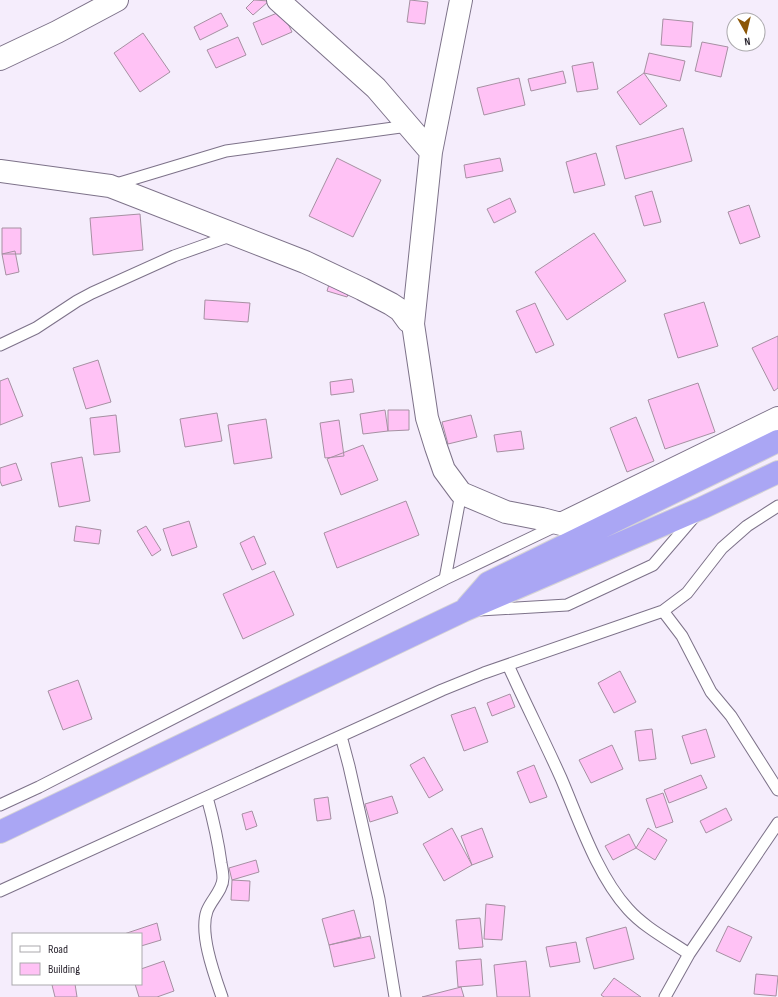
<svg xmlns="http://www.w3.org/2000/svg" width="778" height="997" viewBox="0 0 778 997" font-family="'Sofia Sans Condensed',sans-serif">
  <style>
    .building { fill: #ffc2f5; stroke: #a690a2 }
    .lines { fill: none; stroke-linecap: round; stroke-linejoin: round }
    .service-casing { stroke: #7d7289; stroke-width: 13 }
    .minor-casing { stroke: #7d7289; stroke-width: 24 }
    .trunk-casing { stroke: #d5d4d6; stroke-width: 24 }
    .service { stroke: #fff; stroke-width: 11 }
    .minor { stroke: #fff; stroke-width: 22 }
    .trunk { stroke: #aaa6f4; stroke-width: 22 }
  </style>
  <rect width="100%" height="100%" fill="#f5edfc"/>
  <!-- building -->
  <path class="building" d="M254,0L269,1L253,15L246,8Z
    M410,0L428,2L425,24L407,22Z
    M282,11L292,32L262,45L253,23Z
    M221,13L228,26L200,40L194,27Z
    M663,19L693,22L691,47L661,45Z
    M143,33L170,72L140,92L114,53Z
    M238,37L246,55L216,68L207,50Z
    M702,42L728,47L721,77L695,71Z
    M649,53L685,61L680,81L644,73Z
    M593,62L598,89L577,92L572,66Z
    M563,71L566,83L531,91L528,79Z
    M644,73L667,106L640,125L617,92Z
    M519,78L525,105L484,115L477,88Z
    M683,128L692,161L625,179L616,146Z
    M596,153L605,185L574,193L566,162Z
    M337,158L381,180L353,237L309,216Z
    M500,158L503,171L466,178L464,165Z
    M652,191L661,222L644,226L635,196Z
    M510,198L516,212L494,223L487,209Z
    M749,205L760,237L740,244L728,212Z
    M140,214L143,250L93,255L90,218Z
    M2,228H21V254H2Z
    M594,233L626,281L567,320L535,272Z
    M15,251L19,272L6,275L2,254Z
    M331,278L351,285L347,297L327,291Z
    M205,300L250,303L248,322L204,319Z
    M704,302L718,346L678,358L664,314Z
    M535,303L554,345L536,353L516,311Z
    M778,336V388L774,391L752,348Z
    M98,360L111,402L86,409L73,368Z
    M8,378L23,416L0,425V381Z
    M352,379L354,392L331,395L330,382Z
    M698,383L715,432L665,449L648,400Z
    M385,410L388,431L363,434L360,414Z
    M388,410H409V430L388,431Z
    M217,413L222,441L185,447L180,419Z
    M116,415L120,452L94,455L90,418Z
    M471,415L477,437L448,444L442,422Z
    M636,417L654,461L627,472L610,428Z
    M266,419L272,458L234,464L228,425Z
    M339,420L344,456L325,458L320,423Z
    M521,431L524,449L497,452L494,435Z
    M363,445L378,480L341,495L327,459Z
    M82,457L90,501L59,507L51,463Z
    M16,463L22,480L2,486L0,481V468Z
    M406,501L419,535L337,568L324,533Z
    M189,521L197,547L172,556L163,529Z
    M76,526L101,530L99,544L74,541Z
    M146,526L161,550L152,556L137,531Z
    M254,536L266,564L252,570L240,543Z
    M274,571L294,615L243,639L223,594Z
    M620,671L636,702L614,713L598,683Z
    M78,680L92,719L63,730L48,691Z
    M510,694L515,707L492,716L487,703Z
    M475,707L488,742L464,751L451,715Z
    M652,729L656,759L639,761L635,731Z
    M706,729L715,757L691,764L682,736Z
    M612,745L623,769L591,783L579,760Z
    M424,757L443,790L429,798L410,765Z
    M534,765L547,797L530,803L517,772Z
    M701,775L707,788L669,803L664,790Z
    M663,793L673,822L656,828L646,799Z
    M392,796L398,813L370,822L365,804Z
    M328,797L331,819L317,821L314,799Z
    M726,808L732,820L706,833L700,821Z
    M252,811L257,826L246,830L242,814Z
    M452,828L472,865L444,881L423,844Z
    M482,828L493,857L472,865L461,836Z
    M648,828L667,840L655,860L636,848Z
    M629,834L636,848L613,860L605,846Z
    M256,860L259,872L232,880L229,868Z
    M232,880L250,881L249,901L231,900Z
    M486,904L505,906L502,940L484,939Z
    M354,910L361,937L329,945L322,919Z
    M480,918L483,947L459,949L456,920Z
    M157,923L161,940L141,946V934H124Z
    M728,926L752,937L740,962L716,951Z
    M626,927L634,959L594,969L586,938Z
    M370,936L375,958L334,967L329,945Z
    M576,942L580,962L550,967L546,947Z
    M481,959L483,985L458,987L456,961Z
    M164,961L174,991L157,997H139L135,984H141V969Z
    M526,961L530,997H497L494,965Z
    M756,974L778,976L776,996L754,994Z
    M614,978L641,997H604L601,995Z
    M56,984H75L77,997H55L52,985Z
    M461,987L464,997H422Z"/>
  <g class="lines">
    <!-- service casing -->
    <g class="service-casing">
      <path id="service" d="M113,185L226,151L408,126
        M0,345L36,328L77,301L92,293L174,256L233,235
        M445,579L461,493
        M480,610L567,605L653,565L695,516
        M663,611L682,636L711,692L731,716L778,790
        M508,665C525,703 544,740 561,778C579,820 597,875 628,909C645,928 669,940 689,954
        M341,736L349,766L379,899L395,997
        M207,797C213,819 218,840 221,863C222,868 223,873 223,878C223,890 211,900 207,911C199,933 214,974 222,997
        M0,805L39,787L445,579L558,525
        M0,891L442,690L484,673L663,611L687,593L722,548L747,526L778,506
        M665,997L689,954L778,823"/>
    </g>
    <!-- minor casing -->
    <g class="minor-casing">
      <path id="minor" d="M278,0L376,88L431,152
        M461,0L431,152L413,324L427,418L436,447L444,470L461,493L506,512L542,519L561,524L778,418
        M0,59L57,32L117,0
        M0,171L110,186L305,262L362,289L391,304L400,310L408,321L413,324"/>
    </g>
    <!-- trunk casing -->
    <g class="trunk-casing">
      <path id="trunk" d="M467,607L488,583L778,441
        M0,832L463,611L702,508L778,472"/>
    </g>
    <!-- service -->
    <use href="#service" class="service"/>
    <!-- minor -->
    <use href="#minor" class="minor"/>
    <!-- trunk -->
    <use href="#trunk" class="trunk"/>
  </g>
  <!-- legend -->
  <rect x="12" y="933" width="130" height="52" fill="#ffffff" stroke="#aba9ad"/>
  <rect x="20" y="946" width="20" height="6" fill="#ffffff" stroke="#aba9ad"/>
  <text x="48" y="953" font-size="12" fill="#2d2832">Road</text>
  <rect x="20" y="963" width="20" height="12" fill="#ffc2f5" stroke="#aba9ad"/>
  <text x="48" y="973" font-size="12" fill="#2d2832">Building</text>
  <!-- north arrow -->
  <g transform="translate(746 32) rotate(172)"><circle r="19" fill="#ffffff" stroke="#aba9ad"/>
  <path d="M0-3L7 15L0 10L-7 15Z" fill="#8c5707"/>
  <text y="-6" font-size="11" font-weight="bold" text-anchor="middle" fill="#2d2832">N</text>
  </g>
</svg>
